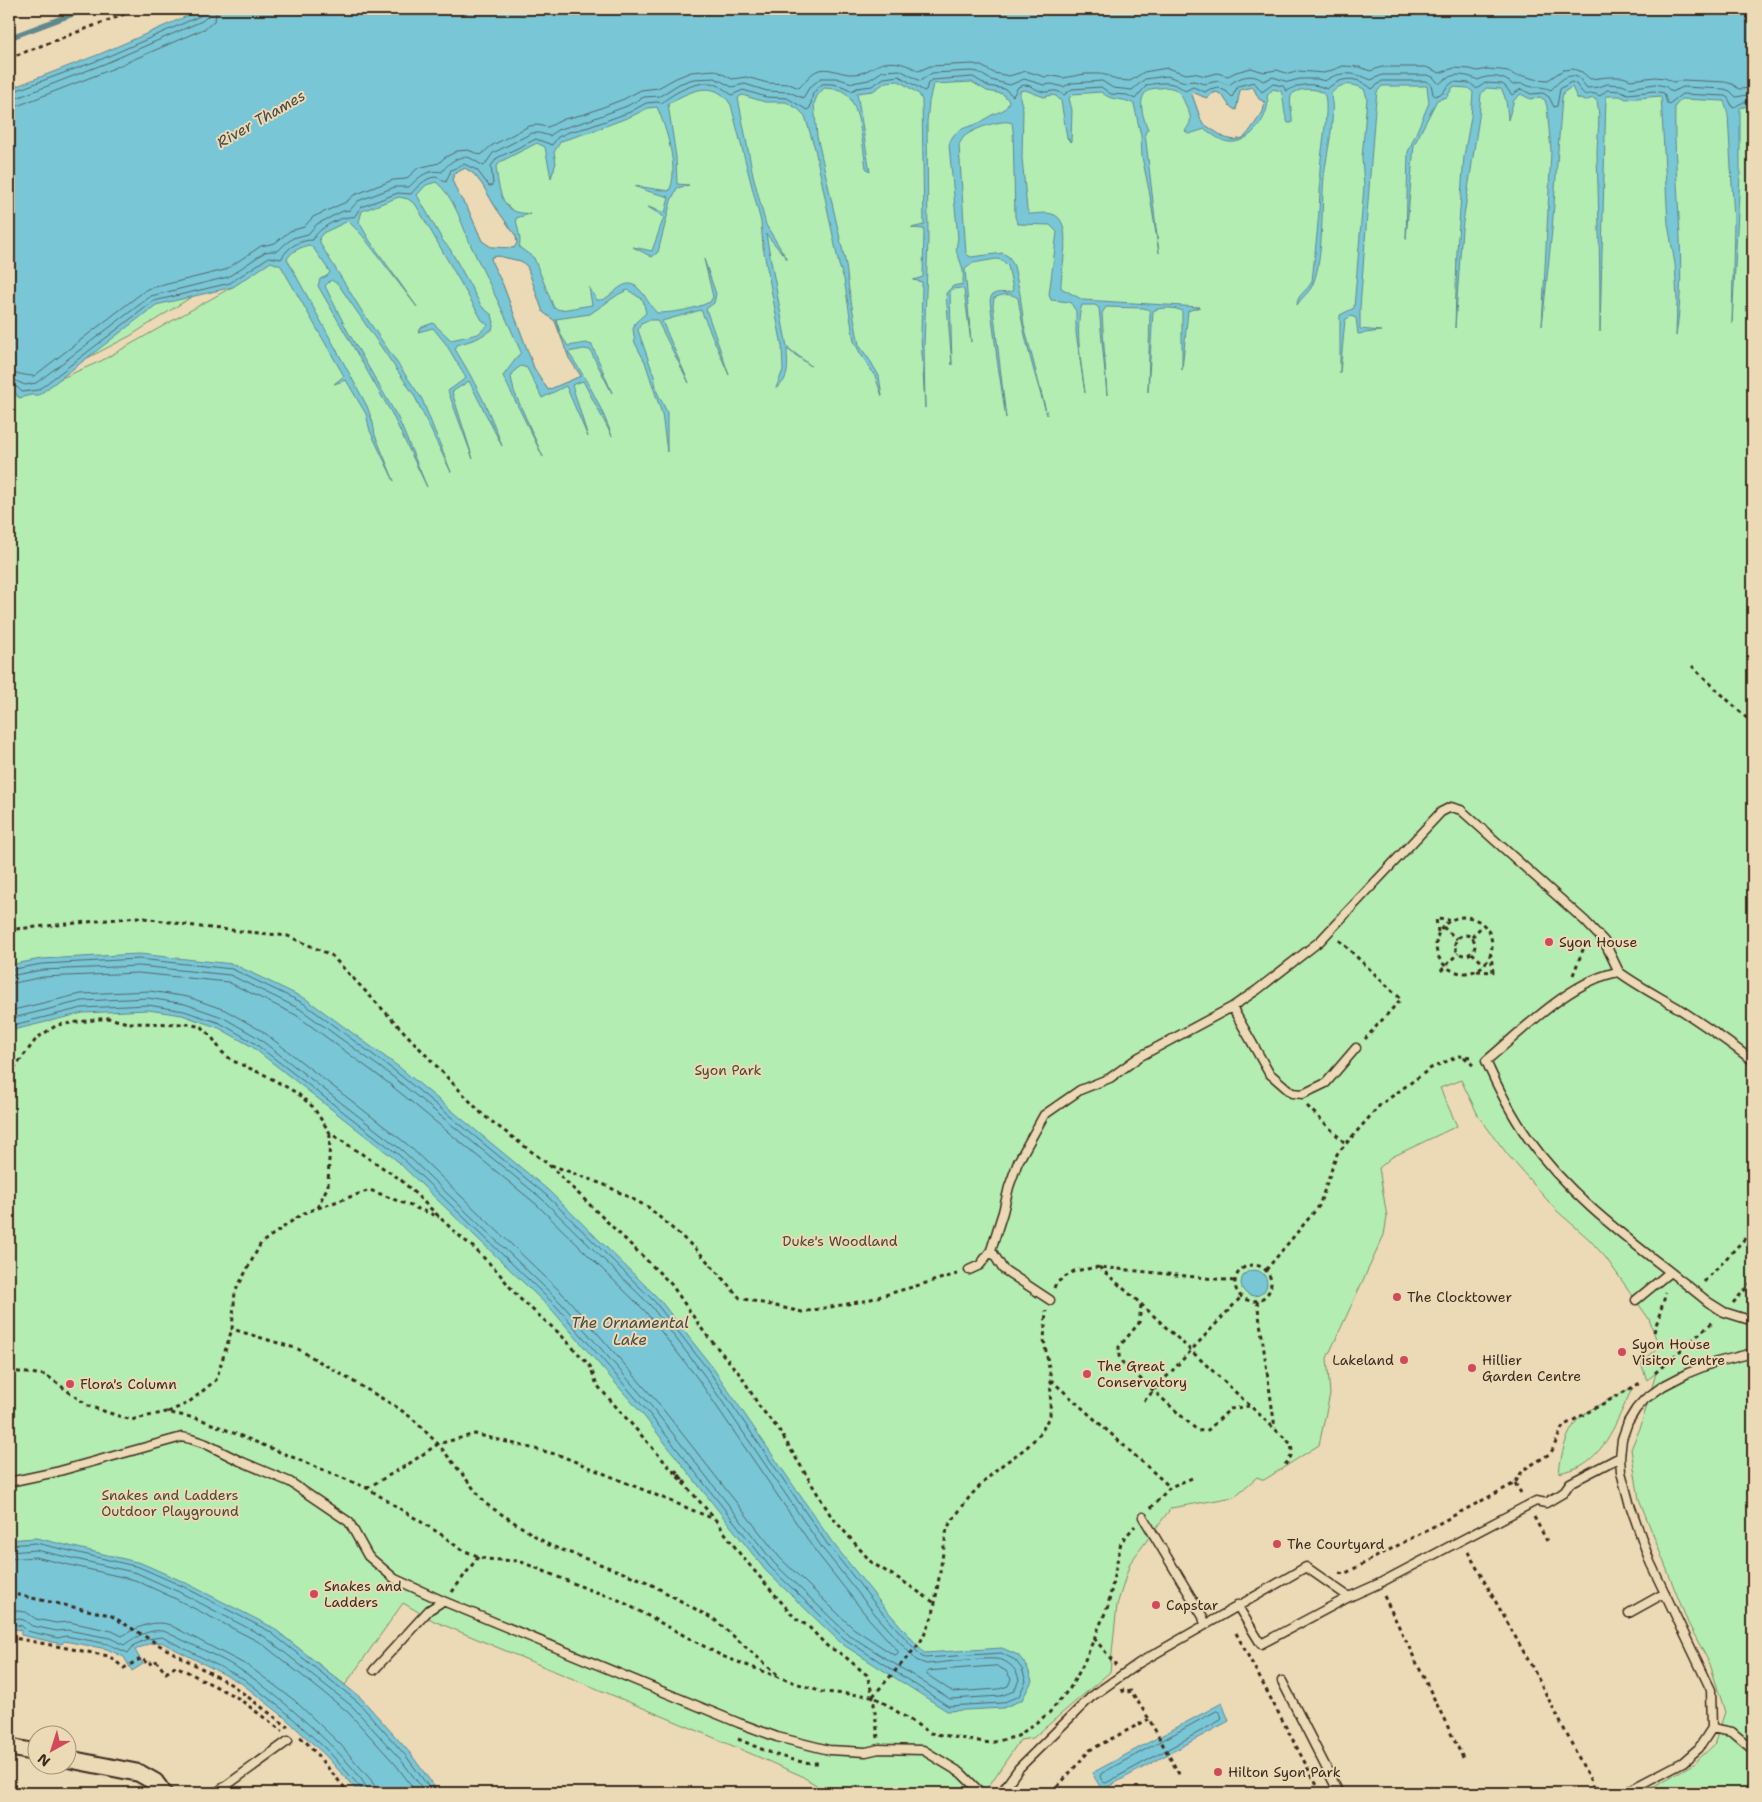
<svg xmlns="http://www.w3.org/2000/svg" width="1762" height="1802" viewBox="0 0 1762 1802" font-family="'Shantell Sans',sans-serif">
  <style>
    .green { fill: #b3edb2; stroke: #778c68; fill-rule: evenodd }
    .water { fill: #79c6d7; stroke: #60888d; fill-rule: evenodd }
    .lines { fill: none; stroke-linecap: round; stroke-linejoin: round }
    .shore { stroke: #546868; stroke-width: 1 }
    .stream { stroke: #60888d; stroke-width: 5.5 }
    .lane-casing { stroke: #3b2a1e; stroke-width: 11 }
    .street-casing { stroke: #3b2a1e; stroke-width: 20 }
    .path { stroke: #3b2a1e; stroke-width: 3; stroke-dasharray: 4 4; stroke-linecap: butt }
    .lane { stroke: #ecd9b6; stroke-width: 8 }
    .street { stroke: #ecd9b6; stroke-width: 16 }
    .poi-dot { fill: #d1495b; stroke: #ecd9b6; stroke-width: 2 }
    .labels { text-anchor: middle; dominant-baseline: central; stroke-width: 4; stroke-linejoin: round; paint-order: stroke }
    .poi-label { font-size: 14px; fill: #3b2a1e; stroke: #ecd9b6; text-anchor: start }
    .park-label { font-size: 14px; fill: #4d4734; stroke: #ecd9b6 }
    .water-label { font-size: 15px; font-style: italic; fill: #474943; stroke: #ecd9b6 }
  </style>
  <rect width="100%" height="100%" fill="#ecd9b6"/>
  <filter id="ink" filterUnits="userSpaceOnUse"><feTurbulence type="fractalNoise" baseFrequency=".02" numOctaves="2"/><feDisplacementMap in="SourceGraphic" scale="10" xChannelSelector="R" yChannelSelector="G"/><feConvolveMatrix kernelMatrix="1 2 1 2 8 2 1 2 1" color-interpolation-filters="sRGB"/></filter>
  <g filter="url(#ink)">
    <!-- green -->
    <path class="green" d="M828,9H1443L1753,24V1793H1642L1693,1764L1714,1745L1725,1712L1710,1664L1688,1623L1639,1499L1631,1449L1641,1426L1656,1373L1647,1380L1641,1363L1659,1347L1649,1319L1606,1258L1589,1239L1556,1210L1508,1155L1479,1117L1461,1080L1440,1088L1457,1126L1392,1157L1379,1168L1387,1217L1384,1235L1327,1358L1330,1394L1319,1445L1264,1480L1257,1477L1234,1497L1171,1508L1130,1563L1117,1605L1110,1672L1033,1738L1020,1740L984,1793H829L800,1775L696,1730L434,1621L403,1603L345,1685L272,1627L26,1539L9,1540V357ZM1253,87L1259,99L1265,102L1263,112L1249,132L1243,138L1234,140L1225,138L1202,123L1191,92C1198,93 1201,97 1208,98L1211,94L1217,92C1228,98 1225,105 1236,110L1240,90ZM465,168L474,174L482,184L496,208L516,236L517,244L513,248L491,247L482,241L468,209L458,195L452,180L454,174ZM498,256L521,261L527,266L543,312L555,321L569,358L581,376L548,390L534,368L503,285L492,263L491,257ZM268,263L232,287L101,361L18,397L15,392L43,381L130,336L204,289Z
      M1633,1387C1619,1414 1609,1449 1582,1465C1575,1469 1566,1471 1559,1473C1561,1454 1566,1433 1579,1418C1585,1411 1622,1393 1633,1387Z"/>
    <!-- water -->
    <path class="water" d="M203,9H1753V108L1748,106L1740,108V175L1732,324L1734,220L1728,115L1724,101L1682,99L1675,106C1673,183 1688,260 1676,336L1677,300L1675,264L1668,224L1661,96L1626,99L1620,96H1606L1600,332C1600,272 1599,213 1597,154C1597,136 1601,119 1597,101L1593,98L1585,101L1577,98L1572,87L1564,92L1562,97L1552,230L1542,326L1551,151L1547,107L1545,100L1540,97L1530,99L1521,94L1514,100L1508,120C1507,109 1507,98 1501,89L1486,88L1481,94L1479,117L1462,229L1455,328L1457,250L1464,156L1471,117L1473,92L1468,88L1453,87L1447,97L1437,100L1414,145L1406,239L1408,152L1429,103L1427,86H1382L1377,92L1375,109L1360,308V329L1381,331L1358,334L1356,318L1351,316L1345,320L1340,373V315L1354,308L1364,186L1362,158L1367,98L1364,89C1352,83 1340,82 1331,94C1336,122 1327,149 1324,177C1321,207 1324,257 1313,284C1310,292 1302,297 1297,305C1297,294 1308,291 1312,281C1315,251 1319,222 1320,192C1321,185 1319,177 1320,169C1321,152 1329,111 1325,96C1322,87 1295,87 1291,96C1289,104 1293,115 1292,123H1288C1283,113 1285,102 1281,91L1273,89L1267,96C1272,115 1249,145 1229,142C1220,141 1212,134 1205,129L1189,134L1185,131C1191,123 1192,119 1188,110C1185,104 1182,94 1176,90C1171,87 1166,87 1161,88C1158,88 1152,88 1149,90C1136,97 1143,118 1148,129L1145,133L1159,253L1149,190L1142,157L1141,136L1134,104C1120,96 1114,103 1101,92L1073,94L1069,98L1072,110L1071,142L1067,138L1061,101L1056,96L1052,95L1044,97L1025,90L1020,91V98L1023,109L1022,158L1027,209L1029,214C1036,214 1045,212 1052,214C1075,220 1060,271 1061,288L1083,300L1200,307L1188,311L1182,370V311C1175,307 1160,307 1153,311L1148,392L1150,310L1143,308L1106,307L1102,313L1107,395L1099,308L1095,305H1082C1074,327 1082,369 1085,393L1076,333V311L1070,302L1051,300L1049,295L1057,232L1050,225L1018,224L1015,217L1013,130L1012,123C1003,118 969,130 963,138C963,138 959,144 959,145L966,254L971,257L1003,253L1009,257L1014,266L1020,294L1024,325L1047,415C1035,376 1024,339 1018,298C1011,293 1002,294 994,298L993,306L1006,418L997,359L990,300L992,295L996,293L1011,292L1013,289L1008,266L1002,260L996,259L973,263L965,269L971,342L964,290L961,288L953,289L950,292L952,365L946,293L953,286L963,284C963,279 964,272 962,267C958,251 954,257 958,238L949,145C954,128 964,129 979,123C984,121 987,117 992,115C1000,111 1007,111 1009,101L1003,94L987,91L972,82L933,84L929,102L927,122L928,240L924,345L925,408L921,336L922,282L913,280L923,277L924,229L911,228L924,225L922,100L919,94L899,81L886,82L873,91L857,93L870,172L866,168C863,149 860,102 844,92C838,88 830,89 824,88L817,96L814,104L817,136L846,265L849,290L859,345L871,362L879,376L882,396L875,376L860,353L854,341L844,279L839,265L815,149L805,116L798,109L786,102H765L742,95L738,98L753,175L766,225L787,259L766,234L787,347L811,366L787,349C787,364 791,379 776,388L783,370L782,346L763,247L761,222L731,105C715,78 689,91 668,104L676,157L677,184L689,185L677,188L671,201L658,252L652,257L633,247L652,251L664,217L648,207L665,213L669,197C657,193 646,192 635,186L669,191C680,171 666,127 657,107L648,108L632,116L590,132L561,141L554,152L556,163L551,178L545,147L537,143L500,162L496,168C498,180 499,201 511,209C515,213 524,213 530,214L516,218C517,229 522,238 519,247L534,258L554,308L561,310L592,305L589,287L597,300C599,300 602,300 604,299C615,294 625,276 638,288C646,295 649,306 657,313C674,313 695,309 710,302L713,297L704,259L716,294L714,303L706,309L729,375L701,310L662,321L689,383L657,320H649L641,323L638,330L654,376L657,392L667,412V452L662,414L645,362L635,343L633,329L635,323L646,313L643,300L628,290L619,294L590,314L556,319L561,335L568,346L586,343L592,345L612,393L590,350L584,349L568,352C587,379 601,406 612,436L583,381L572,385L588,437L566,386L542,398L527,368L521,366L515,370L511,377L514,391L543,457L503,376L521,352C506,317 489,283 472,248C462,226 455,197 436,182L426,185L417,195L443,241L450,249L482,307L492,315L494,322L492,330L476,339L457,345L455,349C474,380 490,411 502,446L469,381L452,392L473,459L448,391L466,378L446,344L433,328L418,332L422,327L433,323L451,340L478,334L488,325L482,320L416,205L408,199L399,197L362,211L359,222L370,241L417,307L362,235L348,221L323,233L319,238L321,245L363,313L422,399L451,472L414,395L338,284L331,280L325,286L347,330L398,418L427,487L392,414L318,286L320,279L327,276L330,272L314,249L309,245C299,248 292,251 287,259L367,406L373,423L375,435L394,481L370,431L366,414L346,380L334,384L344,376L281,266L271,262L233,287L156,305L39,395H31L19,398L15,392L9,393V89L100,54ZM1253,87L1259,99L1265,102L1263,112L1249,132L1243,138L1234,140L1225,138L1202,123L1191,92C1198,93 1201,97 1208,98L1211,94L1217,92C1228,98 1225,105 1236,110L1240,90ZM465,168L474,174L482,184L496,208L516,236L517,243L514,248L491,247L482,241L468,209L458,194L452,180L454,174ZM498,256L521,261L527,266L543,312L555,321L569,358L581,376L548,390L534,368L503,285L492,263L491,257Z
      M139,954L233,964L306,999L399,1067L548,1190L659,1299L713,1368L832,1542L884,1607L924,1653L1002,1648L1018,1655L1027,1666L1032,1681L1022,1700L1003,1708L947,1711L842,1644L766,1571L643,1415L553,1311L395,1159L251,1046L219,1028L182,1015L148,1010L83,1013L9,1031V965L41,959Z
      M1241 1283a13 13 0 1 1 26 0a13 13 0 1 1-26 0Z
      M36,1538L141,1563L184,1582L272,1627L361,1698L410,1753L439,1793H359L326,1756L282,1715L241,1683L161,1642L148,1644L135,1650L143,1664L132,1671L124,1657L107,1649L64,1641L62,1644L21,1635V1630L9,1628V1540Z
      M1222,1703L1229,1721L1102,1790L1092,1773Z"/>
    <g class="lines">
      <!-- shore -->
      <path class="shore" d="M9,93L102,59L200,16L203,13V9
        M9,100L14,99L104,64L202,21L208,16L210,9
        M9,107L17,106L107,71L206,28L215,20L217,9
        M9,374C18,372 25,376 34,376L147,289L225,270L261,246L275,243L290,231L304,227L313,217L346,202L354,195L393,180L406,179L418,168L439,163L444,158L457,151L468,150L481,155L491,146L529,126L537,125L548,127L564,119L585,114L624,99L641,90L658,88L676,78L691,72L715,70L732,79L746,77L768,83L789,84L799,88C805,82 810,73 819,70C831,67 842,75 853,74C864,74 869,69 878,65C893,59 906,64 919,71L930,66L973,64L981,66L994,73L1009,76L1026,71L1045,77L1053,76L1063,78L1085,74H1101L1109,76L1116,80L1130,81L1144,72L1167,68L1186,74L1194,73L1205,76L1217,73L1228,76L1236,72L1251,68L1264,72L1277,70L1289,74L1299,71L1324,73L1343,66L1360,67L1370,71L1382,67H1426L1440,73L1454,68L1470,69L1478,71L1487,69L1501,70L1508,71L1516,76H1524L1534,79L1548,80L1563,70L1573,69L1582,72L1590,79L1608,77H1623L1631,80L1655,77L1665,78L1673,82L1683,80L1725,82L1732,84L1739,89L1753,88
        M9,381H16L25,385L36,383L151,296L228,277L265,252L271,251H278L284,245L293,238L308,234L317,224L343,211L350,210L358,201L395,187H409C419,177 427,169 442,172C447,164 459,154 470,158C475,160 479,164 484,166L493,153L532,133H539L550,136L557,130L587,121L627,106L644,97L660,96L679,84L693,79L715,78L732,87L745,84L767,91L789,92L803,98L809,88L821,78H836L852,83L869,80L883,71L900,70L920,81L932,73L972,71L978,72L991,80L1010,85L1024,79L1044,85L1052,84L1063,87L1072,83L1102,81L1113,88L1132,90L1145,79L1167,76L1185,82L1194,81L1204,84L1218,81L1229,85C1239,77 1252,72 1263,81L1273,77L1288,82L1300,79H1317L1325,81C1340,70 1356,73 1371,80L1382,75H1427L1433,77L1439,84C1442,82 1445,78 1449,77C1457,73 1471,76 1478,80C1489,74 1504,76 1513,85C1526,81 1525,87 1534,87C1541,87 1544,87 1551,90C1557,84 1567,71 1579,78C1582,81 1584,85 1587,88L1599,87L1607,84L1622,85L1629,88L1655,84L1665,86L1672,92L1683,87L1724,89L1730,91L1736,97L1747,95L1753,96
        M9,388L17,387L22,392L38,390L154,301L230,283L269,257L281,259C288,247 299,240 313,240C317,228 343,215 354,217L361,207L398,193L411,194C417,187 425,178 435,177C439,177 442,181 446,182L451,170L464,164L477,170L489,186H491L493,184L491,166L497,158L536,139L552,145L558,137L569,132L589,127L630,112L646,103L657,102L662,103C672,93 700,79 715,84C721,86 727,92 732,95L743,90L766,97L787,98L807,110L810,108L813,93L822,84C833,83 842,85 852,91L857,88L872,86L884,78L899,76L924,91L926,90L928,83L932,80L973,77L988,86L1005,89L1013,96L1018,87C1031,81 1033,91 1045,92C1054,92 1054,88 1064,95L1072,89L1101,87L1111,94L1127,95L1135,99L1147,85C1162,82 1174,81 1185,91L1193,87L1205,92L1210,89L1218,87L1227,92L1232,97L1238,86L1254,82L1262,92L1273,84L1283,86L1287,91C1300,83 1314,83 1327,89C1342,76 1357,76 1372,89L1382,81H1426L1431,84L1433,94L1435,96L1443,93L1446,88L1453,82L1470,83L1477,89L1485,83L1502,84L1505,86L1512,95L1521,89L1531,94L1543,93L1549,97L1554,107L1557,106L1560,89L1571,82L1576,84C1590,104 1584,88 1600,96L1607,90L1621,91L1628,94L1654,91L1664,93L1667,103L1669,104L1682,94L1725,96L1728,98L1733,108C1740,104 1744,100 1753,102
        M9,970L42,964L139,959L232,969L303,1003L395,1071L545,1194L655,1302L709,1371L828,1545L880,1610L921,1656L925,1658L1001,1653L1015,1660L1022,1669L1026,1681L1019,1696L1002,1703L948,1706L845,1639L770,1567L647,1411L557,1307L399,1155L253,1042L220,1023L184,1011L148,1005L82,1008L9,1026
        M9,976L42,970L139,966L230,975L300,1009L392,1076L541,1198L651,1306L704,1375L823,1549L875,1614L916,1660L926,1664C941,1663 990,1656 1002,1660C1011,1664 1017,1670 1019,1680L1014,1691L1001,1696L950,1699L849,1635L834,1621L774,1563L652,1407L561,1303L403,1151L257,1037L222,1017L185,1004L148,998L82,1001L9,1019
        M9,984L43,977L138,973L228,982L296,1015L387,1082L536,1204L645,1311L698,1379L817,1553L869,1619L898,1651V1654L894,1655L853,1628L780,1558L658,1403L566,1297L408,1145L262,1031L225,1010L188,997L150,991L81,994L9,1011
        M9,1545L36,1543L139,1567L182,1586L269,1631L358,1702L406,1756L433,1793
        M9,1552L36,1550L137,1573L179,1592L265,1637L353,1707L401,1760L426,1793
        M9,1559L35,1557L135,1580L176,1599L261,1643L348,1712L396,1765L417,1793
        M9,1610L26,1612L36,1619L56,1623L69,1622L112,1631L122,1636C136,1628 154,1619 170,1625L250,1667L294,1700L340,1744L371,1780L375,1787L376,1793
        M9,1617L24,1620L32,1626L57,1631L67,1630L110,1638L124,1645C135,1637 152,1627 166,1632C192,1645 223,1658 247,1674C269,1688 367,1771 368,1793
        M9,1623L22,1626L27,1631L58,1638L66,1636L108,1644L128,1653L134,1645L147,1639L162,1637L244,1679L286,1712L330,1753L361,1788L362,1793
        M997,1666L1006,1671L1011,1679L1008,1686L999,1689L953,1692L926,1674L929,1671Z
        M1217,1711L1220,1713L1222,1718L1221,1720L1106,1783L1103,1782L1100,1777L1101,1774Z"/>
      <!-- stream -->
      <path class="stream" d="M9,38L86,9"/>
      <!-- lane casing -->
      <g class="lane-casing">
        <path id="lane" d="M1232,1007L1269,1073L1292,1093L1303,1094L1326,1083L1356,1048
          M1753,1061C1729,1042 1704,1025 1678,1008C1658,996 1638,986 1619,972C1572,979 1522,1031 1486,1061C1498,1088 1511,1114 1528,1138C1575,1205 1646,1251 1708,1302L1724,1312L1753,1321
          M991,1250L1003,1269L1050,1300
          M969,1270L980,1265L991,1250L1003,1212L1009,1187L1018,1162L1044,1115L1080,1090L1110,1078L1139,1057L1232,1007L1257,990L1320,941L1441,812L1451,807L1461,810L1585,921L1604,941L1619,972
          M1636,1300L1670,1272
          M9,1482L56,1472L182,1437L191,1439L206,1444L240,1461L290,1482L349,1522L368,1556L395,1579L443,1601L739,1723L777,1737L829,1750L866,1752L879,1749L923,1750L961,1773L981,1793
          M1143,1517L1203,1617L1205,1625
          M1237,1605L1261,1644L1349,1597
          M1629,1613L1665,1593
          M374,1670L429,1610L443,1601
          M1282,1681L1339,1793
          M1712,1728L1732,1732L1752,1749
          M216,1793L288,1741
          M1001,1793L1019,1768L1091,1697L1139,1663L1306,1567L1349,1597L1378,1584L1536,1501L1546,1503L1563,1493L1570,1483L1620,1457
          M1624,1793L1683,1762L1699,1748L1712,1728L1711,1690L1650,1562L1629,1502L1621,1472L1620,1457L1622,1439L1628,1422L1636,1409L1645,1399L1663,1386L1688,1373L1713,1363L1753,1353"/>
      </g>
      <!-- street casing -->
      <g class="street-casing">
        <path id="street" d="M9,1747L38,1753
          M68,1759L139,1773L155,1782L163,1793"/>
      </g>
      <!-- path -->
      <path class="path" d="M9,58L138,9
        M1692,666L1753,724
        M1436 945a28 28 0 1 1 56 0a28 28 0 1 1-56 0Z
        M1443,927L1457,939
        M9,932L16,929L138,917L201,927L288,936L331,955L483,1115L548,1164L671,1284L704,1332L742,1377L759,1406L779,1430L831,1516L872,1563L901,1580L936,1604
        M1438,932L1436,919L1449,920
        M1455 945a10 10 0 1 1 20 0a10 10 0 1 1-20 0Z
        M1472,937L1483,925
        M1339,940L1401,999L1365,1039
        M1472,953L1484,964
        M1441,971L1458,953
        M1477,971L1493,972L1491,955
        M1573,975L1586,942
        M1464,1057L1474,1066
        M9,1075L37,1038L57,1025L108,1018L128,1023L188,1024L202,1027L211,1036L222,1052L233,1061L265,1075L297,1093L313,1107L330,1133L400,1179L456,1233L474,1248L498,1272L518,1297L560,1334L590,1366L597,1385L715,1519
        M1307,1106L1346,1144
        M330,1134L328,1186L317,1208L302,1214L261,1243L235,1292L232,1329L298,1349L395,1406L412,1418L438,1444L486,1504L549,1545L645,1581L715,1620L780,1677
        M551,1165L605,1185L648,1207L698,1251L740,1298L802,1312L864,1301L957,1274
        M318,1208L370,1190L439,1217
        M1235 1283a18 18 0 1 1 36 0a18 18 0 1 1-36 0Z
        M1099,1267L1141,1304L1291,1444C1293,1454 1291,1458 1284,1466
        M1266,1270L1319,1206L1337,1154L1380,1105L1431,1068L1459,1056L1474,1057
        M1704,1282L1753,1230
        M1054,1288L1056,1283L1074,1271L1099,1267L1235,1281
        M1257,1301L1275,1428
        M1733,1303L1753,1281
        M1141,1305L1139,1323L1119,1347V1356L1122,1362L1198,1431L1208,1430L1230,1409L1249,1406
        M1654,1332L1666,1293
        M9,1371L46,1375L88,1406L131,1420L166,1412L200,1419L367,1488L442,1535L460,1549L485,1559L519,1561L590,1590L615,1598L722,1656L781,1678L822,1692L873,1696L930,1733L990,1743L1018,1736L1049,1713L1070,1688L1082,1667L1108,1606L1121,1542L1135,1526
        M1655,1373L1714,1321
        M1051,1380L1170,1487
        M1144,1401L1241,1297
        M168,1412L188,1403L216,1380L232,1329
        M9,1454L11,1468
        M683,1480L676,1471L687,1485
        M1515,1483L1521,1493
        M367,1488L407,1465L438,1444L475,1434L559,1455L714,1519
        M1151,1508L1170,1487L1195,1477
        M1534,1517L1547,1541
        M715,1519L740,1554L795,1618L808,1626L827,1646L843,1655L867,1675L873,1696L878,1738
        M1468,1552L1531,1665L1597,1793
        M1339,1573L1344,1574L1515,1483L1523,1470L1551,1453L1563,1426L1642,1382
        M452,1592L478,1557
        M9,1593L110,1615L159,1645L232,1685L288,1727
        M1384,1596L1463,1758
        M1236,1633L1321,1793
        M9,1637L109,1656L124,1668L142,1658L148,1665L155,1660L166,1673L176,1666L238,1698L282,1731
        M1094,1638L1116,1665
        M1122,1689L1124,1693L1131,1691L1149,1719L1180,1776
        M873,1696L920,1643L933,1615L947,1528L970,1496L998,1468L1026,1448L1041,1433L1050,1415L1051,1379L1044,1340L1046,1311
        M300,1737L307,1743L349,1793
        M738,1739C764,1750 792,1764 820,1763
        M1063,1793L1058,1786L1090,1750L1149,1719"/>
      <!-- lane -->
      <use href="#lane" class="lane"/>
      <!-- street -->
      <use href="#street" class="street"/>
    </g>
  </g>
  <!-- markers -->
  <g class="poi-dot">
    <circle cx="1549" cy="942" r="5"/>
    <circle cx="1397" cy="1297" r="5"/>
    <circle cx="1622" cy="1352" r="5"/>
    <circle cx="1404" cy="1360" r="5"/>
    <circle cx="1472" cy="1368" r="5"/>
    <circle cx="1087" cy="1374" r="5"/>
    <circle cx="70" cy="1384" r="5"/>
    <circle cx="1277" cy="1544" r="5"/>
    <circle cx="314" cy="1594" r="5"/>
    <circle cx="1156" cy="1605" r="5"/>
    <circle cx="1218" cy="1772" r="5"/>
  </g>
  <g class="labels">
    <!-- poi labels -->
    <g class="poi-label">
      <text x="1559" y="942">Syon House</text>
      <text x="1407" y="1297">The Clocktower</text>
      <text x="1632" y="1344">Syon House<tspan x="1632" dy="16">Visitor Centre</tspan></text>
      <text x="1394" y="1360" text-anchor="end">Lakeland</text>
      <text x="1482" y="1360">Hillier<tspan x="1482" dy="16">Garden Centre</tspan></text>
      <text x="1097" y="1366">The Great<tspan x="1097" dy="16">Conservatory</tspan></text>
      <text x="80" y="1384">Flora's Column</text>
      <text x="1287" y="1544">The Courtyard</text>
      <text x="324" y="1586">Snakes and<tspan x="324" dy="16">Ladders</tspan></text>
      <text x="1166" y="1605">Capstar</text>
      <text x="1228" y="1772">Hilton Syon Park</text>
    </g>
    <!-- park labels -->
    <g class="park-label">
      <text x="728" y="1070">Syon Park</text>
      <text x="840" y="1241">Duke's Woodland</text>
      <text x="170" y="1495">Snakes and Ladders<tspan x="170" dy="16">Outdoor Playground</tspan></text>
    </g>
    <!-- water labels -->
    <g class="water-label">
      <text transform="translate(261 119) rotate(-30)">River Thames</text>
      <text x="630" y="1323">The Ornamental<tspan x="630" dy="17">Lake</tspan></text>
    </g>
  </g>
  <!-- margin -->
  <rect width="1762" height="1802" fill="none" stroke="#ecd9b6" stroke-width="30"/>
  <rect x="15" y="15" width="1732" height="1772" fill="none" stroke="#3b2a1e" stroke-width="2" filter="url(#ink)"/>
  <!-- north arrow -->
  <g transform="translate(52 1750) rotate(219)"><circle r="24" fill="#ecd9b6" stroke="#a59379"/>
  <path d="M0-4L9 19L0 12L-9 19Z" fill="#d1495b"/>
  <text y="-8" font-size="14" font-weight="bold" text-anchor="middle" fill="#3b2a1e">N</text>
  </g>
</svg>
